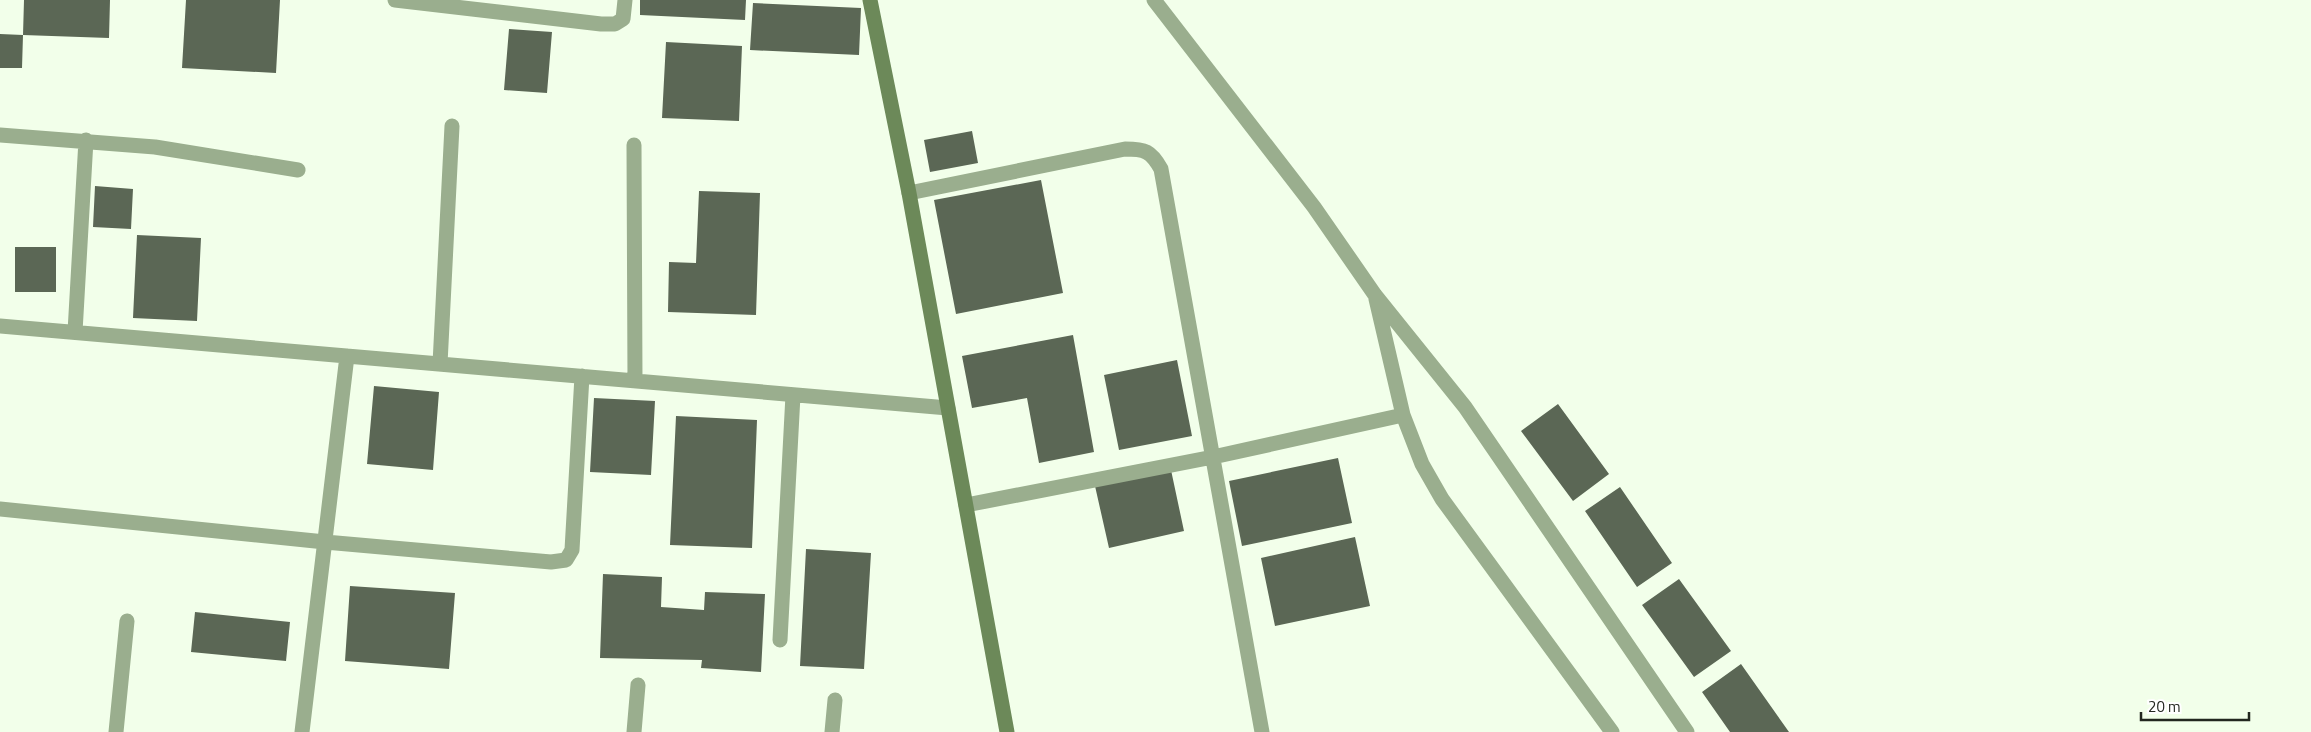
<svg xmlns="http://www.w3.org/2000/svg" width="2311" height="732" viewBox="0 0 2311 732" font-family="'Titillium Web',sans-serif">
  <style>
    .building { fill: #5b6755 }
    .lines { fill: none; stroke-linecap: round; stroke-linejoin: round }
    .street { stroke: #9aae8e; stroke-width: 15 }
    .secondary { stroke: #6c8959; stroke-width: 15 }
  </style>
  <rect width="100%" height="100%" fill="#f2ffea"/>
  <!-- building -->
  <path class="building" d="M24,0H110L109,38L23,35Z
    M186,0H280L276,73L182,68Z
    M640,0H746L745,20L640,15Z
    M753,3L861,8L859,55L750,50Z
    M509,29L552,32L547,93L504,90Z
    M0,34L23,35L22,68H0Z
    M666,42L742,46L739,121L662,118Z
    M972,131L978,163L930,172L924,140Z
    M1041,180L1063,293L956,314L934,200Z
    M95,186L133,189L131,229L93,227Z
    M699,191L760,193L756,315L668,312L669,262L696,263Z
    M137,235L201,238L197,321L133,318Z
    M15,247H56V292H15Z
    M1073,335L1094,452L1039,463L1027,398L972,408L962,356Z
    M1177,360L1192,436L1119,450L1104,375Z
    M374,386L439,392L433,470L367,464Z
    M594,398L655,401L651,475L590,472Z
    M1558,404L1609,474L1573,501L1521,431Z
    M676,416L757,420L752,548L670,545Z
    M1338,458L1352,523L1242,546L1229,481Z
    M1171,470L1184,531L1109,548L1095,486Z
    M1620,487L1672,563L1637,587L1585,511Z
    M1355,537L1370,606L1275,626L1261,558Z
    M806,549L871,553L864,669L800,666Z
    M603,574L662,577L661,607L704,610L705,592L765,594L761,672L701,668L702,660L600,658Z
    M1679,579L1731,651L1694,677L1642,605Z
    M350,586L455,593L449,669L345,661Z
    M195,612L290,622L286,661L191,652Z
    M1741,664L1789,732H1730L1702,692Z"/>
  <g class="lines">
    <!-- street -->
    <path class="street" d="M395,0L601,24H615L623,19L625,0
      M1154,0L1314,207L1375,295L1465,407L1687,732
      M0,135L155,147L298,170
      M634,145L635,381
      M909,193L1125,149C1145,149 1151,151 1161,169L1262,732
      M1376,299L1403,415L1422,464L1442,499L1612,732
      M0,326L948,408
      M75,332L86,140
      M440,364L452,126
      M966,505L1213,457L1403,415
      M0,509L325,542L551,562L566,560L572,550L582,376
      M780,640L793,395
      M116,732L127,621
      M302,732L347,356
      M634,732L638,685
      M832,732L835,700"/>
    <!-- secondary -->
    <path class="secondary" d="M870,0L909,193L1007,732"/>
  </g>
  <!-- scale -->
  <path d="M2141 712v8h108v-8" fill="none" stroke="#22271f" stroke-width="2.5"/>
  <text x="2148" y="712" font-size="15" fill="#22271f" stroke="#ffffff" stroke-width="4" paint-order="stroke">20 m</text>
</svg>
